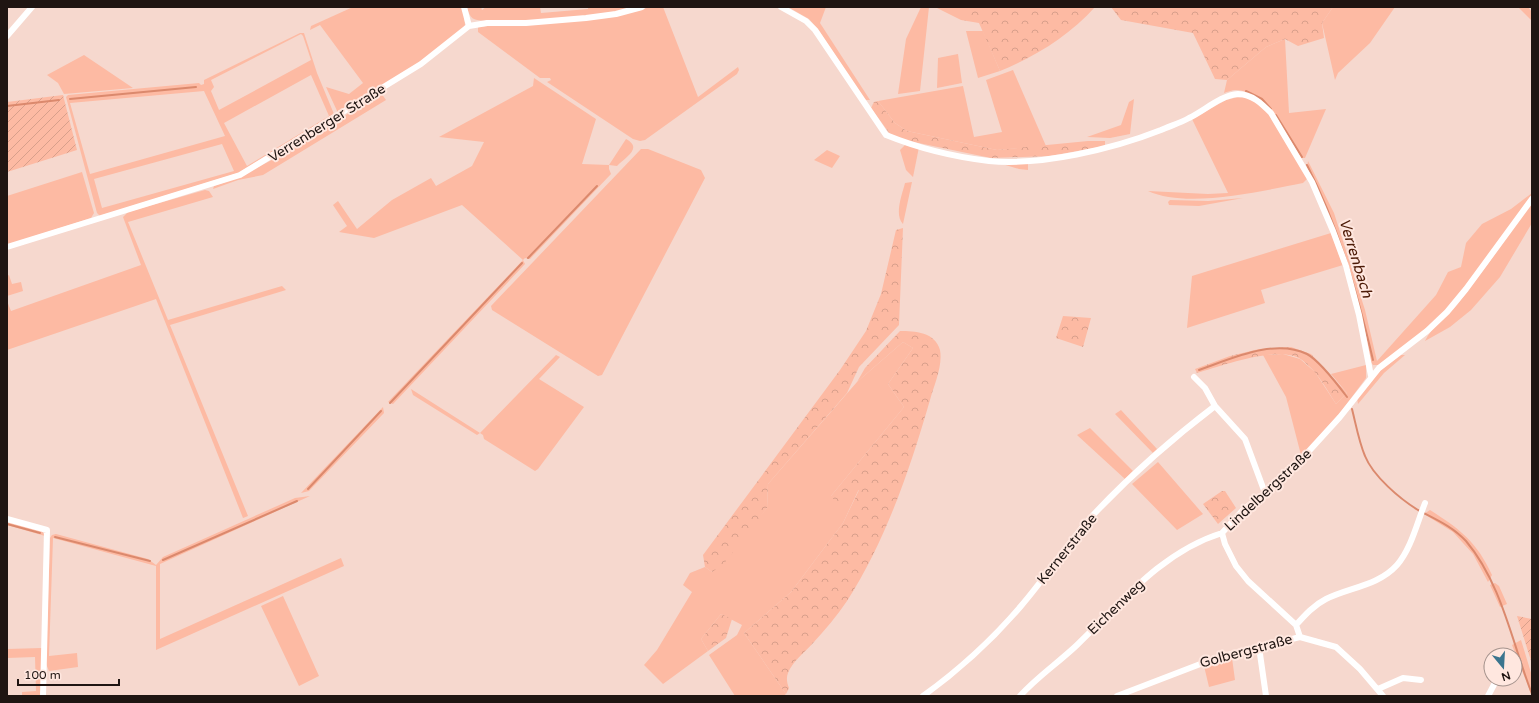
<svg xmlns="http://www.w3.org/2000/svg" width="1539" height="703" viewBox="0 0 1539 703" font-family="'Varela Round',sans-serif">
  <style>
    .grass { fill: #fdbaa3; fill-rule: evenodd }
    .forest { fill: url(#forest-crowns) }
    .garden { fill: url(#garden-furrows) }
    .lines { fill: none; stroke-linecap: round; stroke-linejoin: round }
    .stream { stroke: #db896d; stroke-width: 2 }
    .street { stroke: #fff; stroke-width: 6 }
    .labels { text-anchor: middle; dominant-baseline: central; stroke-width: 4; stroke-linejoin: round; paint-order: stroke }
    .street-label { font-size: 14px; fill: #1f1512; stroke: #ffe7df }
    .water-label { font-size: 15px; font-style: italic; fill: #4d1a06; stroke: #ffe7df }
  </style>
  <defs>
    <pattern id="forest-crowns" width="20" height="18" patternUnits="userSpaceOnUse"><rect width="20" height="18" fill="#fdbaa3"/><path d="M2 6a3 3 0 1 1 6 0M12 15a3 3 0 1 1 6 0" fill="none" stroke="#d89f8b"/></pattern>
    <pattern id="garden-furrows" width="10" height="10" patternUnits="userSpaceOnUse"><rect width="10" height="10" fill="#fdbaa3"/><path d="M-1 1l2-2M0 10L10 0M9 11l2-2" fill="none" stroke="#d89f8b"/></pattern>
  </defs>
  <rect width="100%" height="100%" fill="#f6d8ce"/>
  <!-- grass -->
  <path class="grass" d="M353,7H463L465,25L462,30L420,62L338,113L326,87L349,94L363,83L320,25L310,30L311,26Z
    M467,7H481L482,10L486,7H540L541,13L588,9V7H634C586,20 535,21 485,21C473,20 470,19 467,7Z
    M649,7H663L698,97L738,67L739,70L737,74L645,140L640,141L633,139L547,82L551,80L550,78H540L478,32V27L638,11Z
    M788,7H826L820,23L870,100H865L818,29L809,19Z
    M921,7H929L920,91L898,94L906,39Z
    M935,7H961V20Z
    M1333,7H1395L1370,43L1338,73L1335,80L1322,23Z
    M1518,7H1528L1532,12V21Z
    M966,31H983L1000,71L978,78Z
    M300,33H304L317,73L334,114L238,173L100,216L97,213L66,97L68,95L199,83L201,85L204,84V80ZM301,34L303,36L311,60L219,110L211,91L214,87L211,80ZM311,75L329,116L247,166L224,123ZM204,91L225,136L90,174L70,103ZM222,144L234,171L102,208L94,179Z
    M1285,39L1289,113L1326,109L1305,158H1301C1287,136 1265,91 1236,90C1232,90 1227,92 1224,93L1227,80L1266,47Z
    M958,54L962,83L937,88L938,58Z
    M84,55L133,88L64,94L58,83L47,75Z
    M1013,70L1046,146L997,150L907,131L895,123L878,101L963,86L974,137L1002,132L986,80Z
    M534,78L596,119L582,164L609,165L626,139C643,148 626,157 617,166L609,165V169L611,174L530,259L525,258L523,260L525,264L393,404L388,402L523,260L462,205L374,238L339,232L347,226L333,205L338,201L357,229L392,200L431,178L436,186L472,166L484,142L439,137L533,86Z
    M381,93L386,100L263,175L238,180L213,189L214,186C274,165 327,126 381,93Z
    M1238,97C1247,98 1254,99 1261,105C1269,112 1306,170 1307,179L1303,183C1262,191 1187,209 1148,191L1208,194L1228,193L1192,119L1226,100Z
    M1134,99L1130,134L1110,138L1087,137L1121,125L1129,102Z
    M905,145L919,147L913,177L906,170L900,150Z
    M641,149H648L701,170L705,178L602,375L598,376L492,310L491,306Z
    M827,150L840,156L832,168L814,160Z
    M1308,161L1334,213L1365,310L1377,361L1436,295L1448,272L1461,267L1466,243L1482,224L1511,209L1532,193V194C1504,233 1478,275 1446,310C1426,331 1402,347 1379,365H1373L1370,361L1361,315L1307,168Z
    M1028,163V170L1019,169L1002,164Z
    M82,172L94,213L91,218L7,245V196Z
    M912,182L903,224C894,215 902,195 905,183Z
    M205,190L209,191L213,197L128,222L168,320L282,286L286,290L170,325L248,516L243,518L156,299L7,350V301L11,311L141,265L123,217L128,212Z
    M1243,198L1199,206L1169,205L1168,202L1170,200L1208,201Z
    M1532,202V223L1500,277L1471,310L1450,327L1425,341C1431,327 1447,317 1457,305C1483,272 1507,237 1532,202Z
    M1331,233L1343,265L1261,290L1265,303L1187,328L1192,276Z
    M9,275L12,284L21,282L23,291L7,296V276Z
    M903,342L913,348L888,384L904,407L831,496L859,489L843,523L791,592L744,633L786,694L783,696H735L709,655L737,635L742,625L721,614L701,639L708,651L663,684L644,665L657,650L692,592L683,585L690,573L705,567L712,572L767,508L768,484L857,382Z
    M1283,354L1300,359L1315,372L1336,404L1347,393L1331,374L1366,365V378L1340,413L1301,455L1286,397L1263,355Z
    M556,355L560,357L539,379L584,407L538,469L535,471L484,439L483,435L480,433L477,435L413,395L411,389L480,433Z
    M1401,355H1405L1384,373L1358,404L1357,398L1381,370Z
    M383,407L384,413L309,491L301,493Z
    M1121,410L1157,449L1153,453L1115,414Z
    M1090,428L1133,471L1125,479L1077,435Z
    M1158,462L1203,514L1177,530L1132,484Z
    M310,496L160,564V639L341,558L344,566L156,650V566L53,538L49,656L77,653L78,667L49,671L46,664L50,538L52,535L56,534L148,559L156,565L163,557L295,498Z
    M1430,510C1460,529 1477,542 1492,575L1488,582L1473,554L1453,532L1424,514Z
    M7,521L42,531L45,536L7,525Z
    M1495,583L1499,586L1507,604L1500,607L1490,585Z
    M283,596L319,676L299,686L261,606Z
    M1521,640L1532,676V696L1512,645Z
    M42,648L41,696H22V692L36,691L35,657L7,658V649Z
    M1232,658L1235,680L1209,687L1204,666Z"/>
  <!-- forest -->
  <path class="forest" d="M961,7H1095C1070,35 1035,57 1000,71L979,23L961,20Z
    M1111,7H1333L1322,23L1324,38L1298,46L1285,39L1266,47L1227,80L1215,79L1193,33L1121,20Z
    M878,101L895,123L907,131L997,150L1088,141H1105V146L1050,156L991,158L904,140L890,134L871,108L874,102Z
    M903,228L899,325L859,367L847,393L768,484L767,508L723,565L712,572L705,567L703,555L840,370L866,331L881,294L896,230Z
    M1063,316L1091,318L1083,347L1056,338Z
    M900,331C915,331 935,332 940,350C943,366 934,385 930,400C910,469 886,540 847,601C837,616 825,630 813,643C805,652 792,662 788,673C786,678 787,683 789,688L786,694L744,633L791,592L843,523L859,490L837,503L831,496L904,407L888,384L913,348L903,342L857,382L865,368Z
    M1291,347L1311,354L1347,393L1336,404C1326,388 1317,371 1302,360C1279,344 1222,366 1197,373L1195,369L1230,356L1259,349Z
    M1222,491H1225L1236,508L1218,524L1203,504Z
    M721,614L732,619L726,638L708,651L701,639Z"/>
  <!-- garden -->
  <path class="garden" d="M63,95L77,150L7,172V102Z
    M1517,616L1532,619V664Z"/>
  <g class="lines">
    <!-- stream -->
    <path class="stream" d="M1246,91L1262,99L1271,109
      M70,99L196,87
      M7,106L59,100
      M1276,115L1302,157
      M1307,165C1339,228 1357,292 1373,360
      M528,258L597,186
      M1199,370C1231,359 1274,338 1307,354C1320,361 1338,385 1347,397
      M390,403L522,263
      M1352,409C1356,425 1359,442 1365,456C1373,476 1400,499 1418,510C1435,519 1452,526 1466,541C1502,584 1512,643 1532,694
      M308,489L381,411
      M7,524L40,533
      M55,537L150,561
      M163,560L297,501"/>
    <!-- street -->
    <path class="street" d="M464,7L469,26
      M781,7L806,21L815,30L886,135C918,148 955,157 989,161C1041,166 1113,149 1161,130C1170,126 1180,123 1189,118C1204,111 1221,95 1238,94C1252,94 1262,104 1271,113L1312,182L1333,231L1346,266L1359,315L1371,376
      M7,36L32,7
      M7,247L240,175L421,64L469,26L487,23H526L586,18L616,14L642,7
      M1194,377L1205,388L1215,406
      M7,519L47,530L43,696
      M1222,533L1243,510L1282,480L1300,461L1340,417L1379,368L1427,331L1447,312L1466,289L1532,199
      M1222,533L1225,544L1236,566L1248,581L1296,625L1300,637
      M1296,625C1305,615 1314,605 1326,599C1350,587 1378,586 1397,565C1411,549 1417,523 1425,503
      M1259,647L1266,696
      M1378,689L1403,678L1421,680
      M923,696C959,670 992,640 1021,606C1047,576 1068,542 1095,513C1132,474 1173,438 1215,406L1245,439L1265,493
      M1020,696C1037,677 1058,663 1077,645C1121,603 1161,552 1222,533
      M1117,696L1216,658L1300,637L1336,647L1360,669L1383,696
      M1488,696L1497,679"/>
  </g>
  <g class="labels">
    <!-- street labels -->
    <g class="street-label">
      <text transform="translate(327 123) rotate(-32)">Verrenberger Straße</text>
      <text transform="translate(1268 490) rotate(-43)">Lindelbergstraße</text>
      <text transform="translate(1067 549) rotate(-51)">Kernerstraße</text>
      <text transform="translate(1116 607) rotate(-44)">Eichenweg</text>
      <text transform="translate(1246 651) rotate(-15)">Golbergstraße</text>
    </g>
    <!-- water labels -->
    <g class="water-label">
      <text transform="translate(1356 258) rotate(73)">Verrenbach</text>
    </g>
  </g>
  <!-- border -->
  <rect width="1539" height="703" fill="none" stroke="#1f1512" stroke-width="16"/>
  <!-- north arrow -->
  <g transform="translate(1503 667) rotate(162)"><circle r="19" fill="#ffe7df" stroke="#a5938d"/>
  <path d="M0-3L7 15L0 10L-7 15Z" fill="#3b758e"/>
  <text y="-6" font-size="11" font-weight="bold" text-anchor="middle" fill="#1f1512">N</text>
  </g>
  <!-- scale -->
  <path d="M18 679v6h101v-6" fill="none" stroke="#1f1512" stroke-width="2"/>
  <text x="24" y="679" font-size="12" fill="#1f1512" stroke="#ffe7df" stroke-width="3" paint-order="stroke">100 m</text>
</svg>
